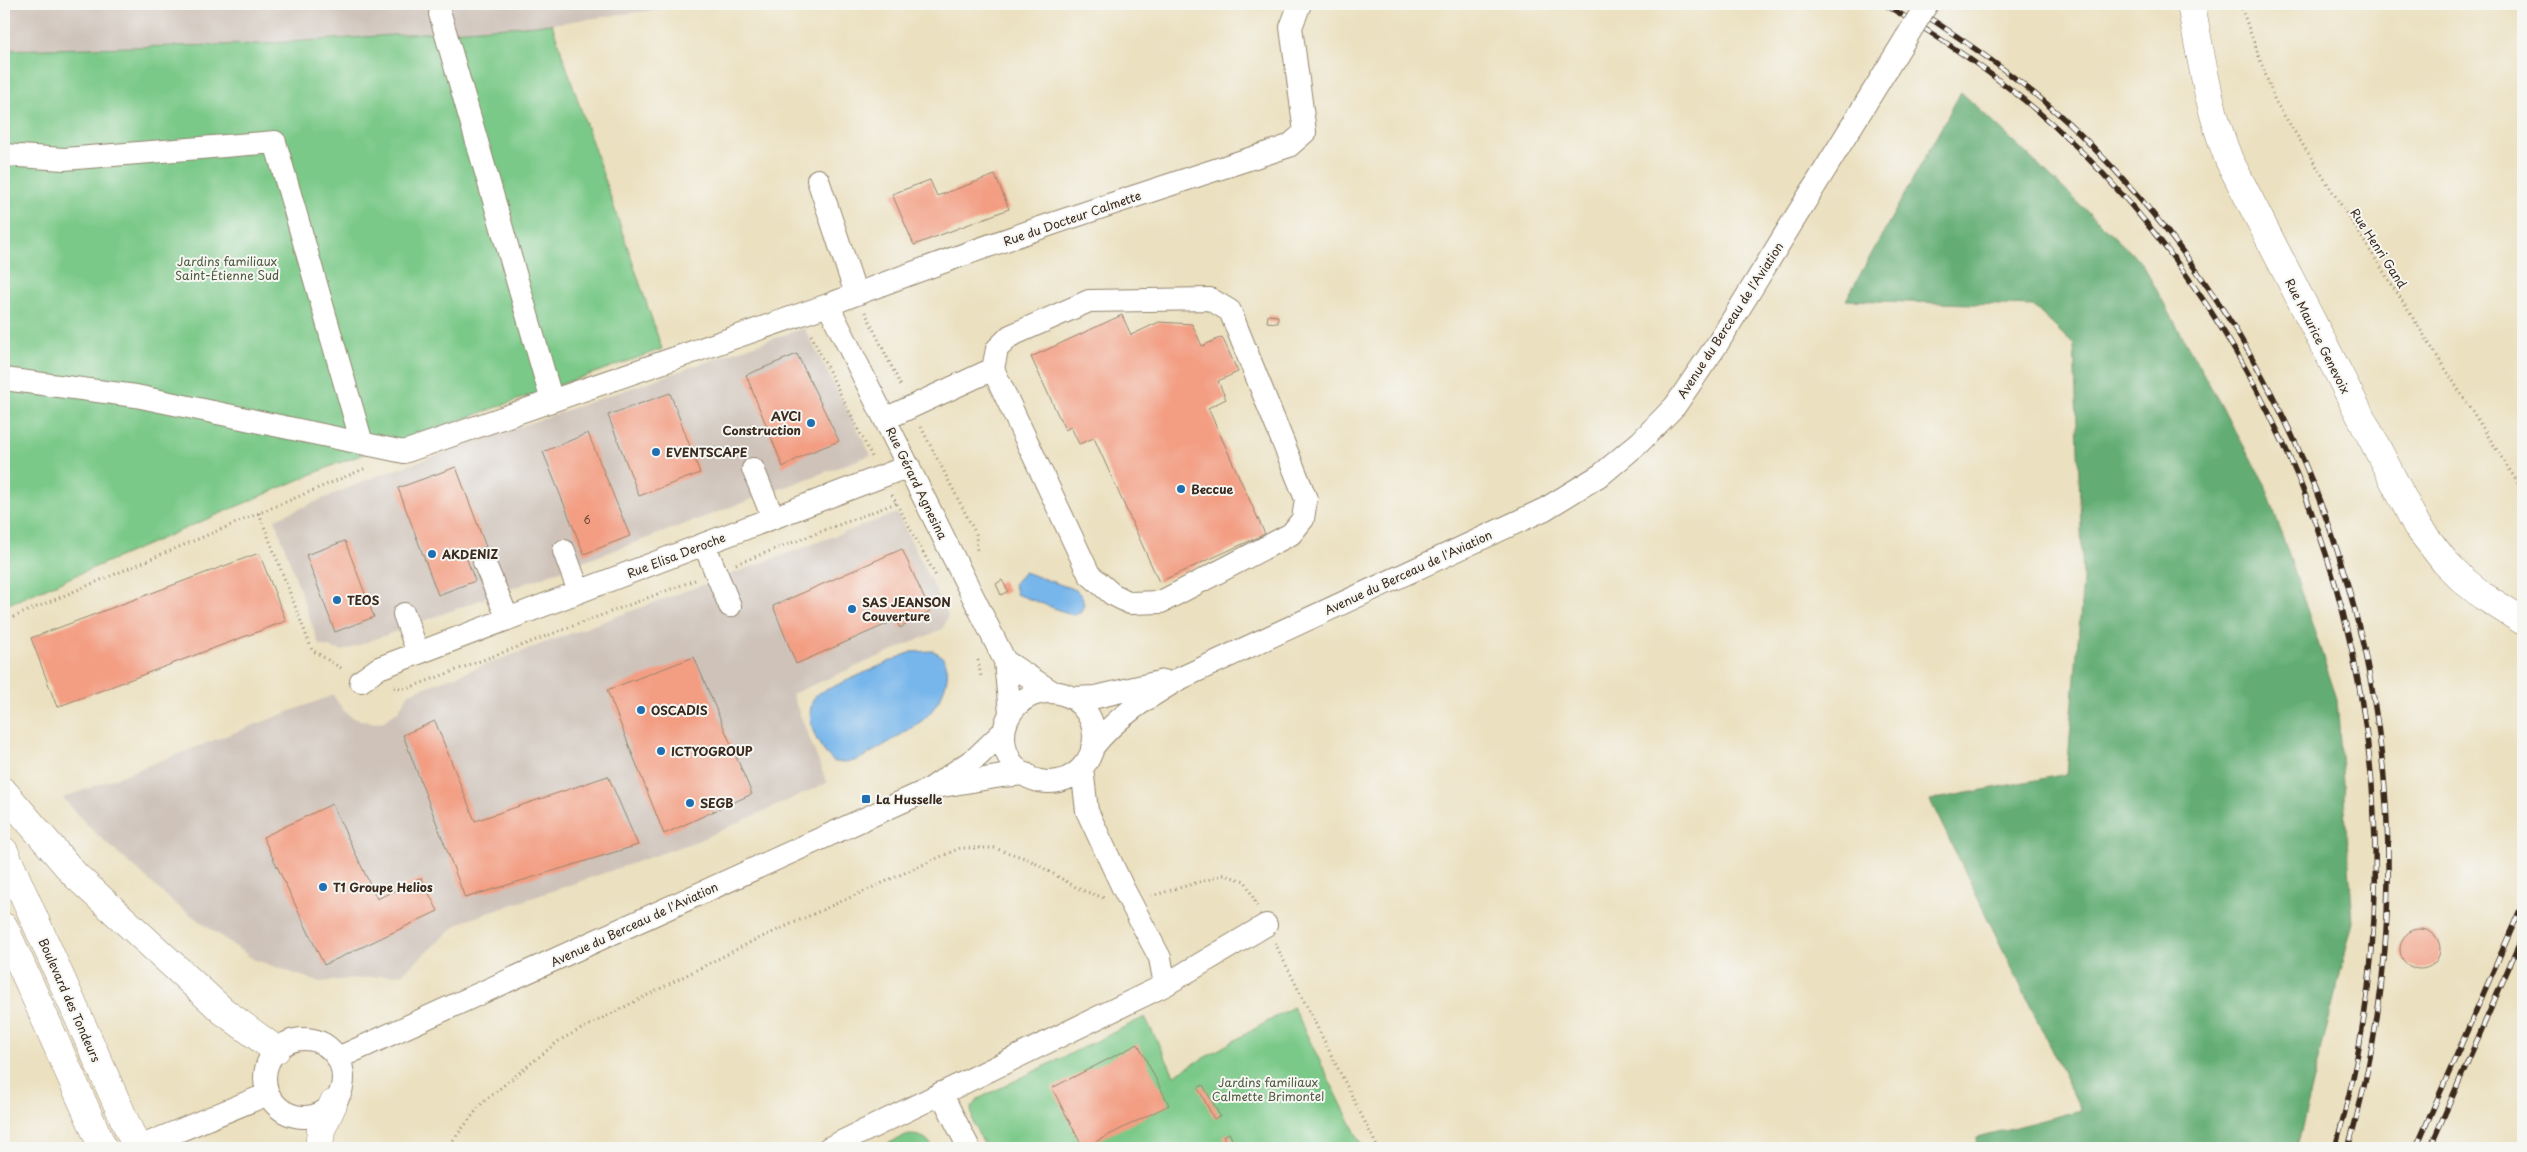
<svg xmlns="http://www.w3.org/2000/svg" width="2527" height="1152" viewBox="0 0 2527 1152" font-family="'Playpen Sans',sans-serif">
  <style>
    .industrial { fill: #cec2b9 }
    .green { fill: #7ac988; stroke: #5a7a53 }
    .forest { fill: #63ad74; stroke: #4f6c49 }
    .water { fill: #77b6eb; stroke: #597084 }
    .building { fill: #f39e83 }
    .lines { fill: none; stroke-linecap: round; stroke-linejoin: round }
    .minor-casing { stroke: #93856e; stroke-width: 24 }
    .major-casing { stroke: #93856e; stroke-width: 29 }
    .highway-casing { stroke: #93856e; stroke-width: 29 }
    .path { stroke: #93856e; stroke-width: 3; stroke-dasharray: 1 4; stroke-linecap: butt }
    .minor { stroke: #fff; stroke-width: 22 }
    .major { stroke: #fff; stroke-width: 28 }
    .highway { stroke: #fff; stroke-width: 28 }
    .rail-casing { stroke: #3b2a1e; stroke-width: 5.5 }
    .rail { stroke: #f6f6f2; stroke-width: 4; stroke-dasharray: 11; stroke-linecap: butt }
    .minor-bridge-casing { stroke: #93856e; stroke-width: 24; stroke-linecap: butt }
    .minor-bridge { stroke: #fff; stroke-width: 22 }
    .poi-dot { fill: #1f6fb2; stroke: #f6f6f2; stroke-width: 2 }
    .labels { text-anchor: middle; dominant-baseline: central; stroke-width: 4; stroke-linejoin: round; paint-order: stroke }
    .number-label { font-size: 10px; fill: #694737 }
    .street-label { font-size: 12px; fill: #3b2a1e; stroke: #f6f6f2 }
    .park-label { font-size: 12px; fill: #4e5a3e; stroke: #f6f6f2 }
    .poi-label { font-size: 12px; font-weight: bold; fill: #3b2a1e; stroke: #f6f6f2; text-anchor: start }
  </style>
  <rect width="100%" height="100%" fill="#f6f6f2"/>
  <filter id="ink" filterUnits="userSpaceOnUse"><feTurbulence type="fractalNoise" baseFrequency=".02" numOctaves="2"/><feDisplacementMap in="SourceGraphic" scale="10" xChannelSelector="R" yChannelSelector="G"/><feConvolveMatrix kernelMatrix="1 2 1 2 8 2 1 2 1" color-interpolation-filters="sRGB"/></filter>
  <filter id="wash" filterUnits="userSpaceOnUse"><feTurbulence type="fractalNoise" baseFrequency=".0096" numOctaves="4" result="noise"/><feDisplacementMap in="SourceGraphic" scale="20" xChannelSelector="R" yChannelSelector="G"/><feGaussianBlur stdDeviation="1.12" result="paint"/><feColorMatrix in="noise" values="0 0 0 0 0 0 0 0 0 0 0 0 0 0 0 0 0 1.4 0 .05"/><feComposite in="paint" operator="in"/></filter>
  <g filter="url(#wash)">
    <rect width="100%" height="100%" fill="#ebe0bf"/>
    <!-- industrial -->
    <path class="industrial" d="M4,4H697L552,24L263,44L4,50Z
      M804,328L871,455L343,651L319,645L275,519L377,476Z
      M897,513L948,615L943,629L792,694L827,783L697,841L459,923L402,974L319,982L253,959L174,903L90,828L63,798L333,695L344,711L353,718L374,723L384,721L398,711L409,693Z"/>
    <!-- green -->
    <path class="green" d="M552,24L662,349L336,464L4,606V50L263,44Z
      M1293,1007L1363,1148H986L973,1123L971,1108L978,1099L1145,1017L1174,1075Z
      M906,1135C918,1135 927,1136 933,1148H879Z"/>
    <!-- forest -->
    <path class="forest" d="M1961,92L2141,262L2265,484L2337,699L2353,922L2297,1148H1975L1977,1137L2081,1110L1930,800L2067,774L2083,580L2074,345L2033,306L1846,300Z"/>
    <!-- water -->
    <path class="water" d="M1024,572L1076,590L1082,596L1084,605L1080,613L1073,615L1016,594L1014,583Z
      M933,651C962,662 941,704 924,719C916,726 863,759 854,761C848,762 841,762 835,762C816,748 801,713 817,694L911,652Z"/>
    <g id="blocks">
      <!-- building -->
      <path class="building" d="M995,175L1009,209L914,245L892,194L930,180L937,196Z
        M1122,315L1131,335L1159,322L1192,324L1202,346L1222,337L1238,372L1218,381L1226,399L1208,408L1265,534L1159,582L1094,438L1079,444L1071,427L1065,430L1031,357Z
        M1268,315L1278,316V323L1267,322Z
        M797,354L839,441L806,454L783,467L746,375Z
        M670,393L700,473L639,496L608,415Z
        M588,433L630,536L584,554L543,452Z
        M456,467L486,547L465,554L475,581L438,595L398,488Z
        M345,541L374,617L335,632L306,555Z
        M902,549L930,611L900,628L896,620L796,664L773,606Z
        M259,553L286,621L57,707L31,638Z
        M1002,580L1008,591L1001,595L996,584Z
        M694,657L752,794L664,834L607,690Z
        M435,721L475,821L608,776L638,845L465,898L403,735Z
        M332,804L377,899L421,878L438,911L324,965L263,837Z
        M2400 949a20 20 0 1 1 40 0a20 20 0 1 1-40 0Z
        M1138,1044L1169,1105L1083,1148L1052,1088Z
        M1203,1085L1220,1116L1214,1119L1198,1088Z
        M1229,1133L1235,1145L1229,1148L1223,1136Z"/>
    </g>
  </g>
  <g filter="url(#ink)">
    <use href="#blocks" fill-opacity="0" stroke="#93856e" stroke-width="1"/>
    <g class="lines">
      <!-- minor casing -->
      <g class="minor-casing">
        <path id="minor" d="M440,14L552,401
          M4,155L64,159L275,142L362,443
          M818,180L856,294
          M828,305L1005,661L1010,713
          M4,379L136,396L404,452L828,305C979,246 1135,196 1289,146L1305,132L1291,27L1300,4
          M885,419L993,369L1089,574L1112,594L1130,603L1161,602L1291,534L1303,519L1306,499L1230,311L1210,299L1089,301L1010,336L997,349L993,369
          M753,469L773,518
          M704,544L730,606
          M564,551L579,592
          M484,562L508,619
          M404,614L418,653
          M1005,661L1051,691
          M361,681L379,668L909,466
          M1004 737a45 45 0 1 1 90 0a45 45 0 1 1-90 0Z
          M1071,698L1096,697L1164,681
          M1092,748C1117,716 1146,699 1179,679L1545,509L1602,474L1640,442L1675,406L1718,343L1906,38
          M1082,768L1087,811L1123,888L1160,958L1165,985
          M936,787L1002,776L1026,774
          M265 1078a39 39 0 1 1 78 0a39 39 0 1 1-78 0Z
          M338,1058L930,789L977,757L1004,731
          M941,1093L969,1148
          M137,1148L268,1094
          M829,1148L1165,985L1266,925"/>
      </g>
      <!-- major casing -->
      <g class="major-casing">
        <path id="major" d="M2191,4C2201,57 2209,110 2229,160L2417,526L2445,562L2462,579L2483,596L2523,621"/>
      </g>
      <!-- highway casing -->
      <g class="highway-casing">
        <path id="highway" d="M4,792L75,875L223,1011L276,1050
          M4,851L137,1148
          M4,927L103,1148
          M319,1148L321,1130L333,1104"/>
      </g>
      <!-- path -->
      <path class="path" d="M2240,4L2275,101L2523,491
        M865,312L902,388
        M811,335L872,457
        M921,427L976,534L977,552
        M892,495L937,578
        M259,513L312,650L344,670
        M736,564L896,503
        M4,621L366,468
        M978,660L981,677
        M394,687L406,689L695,580
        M1151,896L1224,875L1245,881L1257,906
        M1275,943L1378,1148
        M447,1148L483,1102L560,1040L751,942L960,848H994L1028,859L1079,889L1104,898"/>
      <!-- minor -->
      <use href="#minor" class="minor"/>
      <!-- major -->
      <use href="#major" class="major"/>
      <!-- highway -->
      <use href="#highway" class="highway"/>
      <!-- rail casing -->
      <g class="rail-casing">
        <path id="rail" d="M1884,4C1952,44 2019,91 2076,146C2338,404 2439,796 2335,1148
          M1908,4C1970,44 2033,87 2086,140C2347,400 2453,793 2348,1148
          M2416,1148L2523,903
          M2430,1148L2523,935"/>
      </g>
      <!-- rail -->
      <use href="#rail" class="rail"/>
      <!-- minor-bridge casing -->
      <g class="minor-bridge-casing">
        <path id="minor-bridge" d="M1906,38L1927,4"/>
      </g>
      <!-- minor-bridge -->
      <use href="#minor-bridge" class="minor-bridge"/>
    </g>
  </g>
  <!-- markers -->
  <g class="poi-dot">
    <circle cx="811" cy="423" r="5"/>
    <circle cx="656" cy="452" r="5"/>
    <circle cx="1181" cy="489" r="5"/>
    <circle cx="432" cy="554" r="5"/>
    <circle cx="337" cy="600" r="5"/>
    <circle cx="852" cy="609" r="5"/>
    <circle cx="641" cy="710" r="5"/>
    <circle cx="661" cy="751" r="5"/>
    <rect x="861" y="794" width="10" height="10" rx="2.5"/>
    <circle cx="690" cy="803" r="5"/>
    <circle cx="323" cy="887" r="5"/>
  </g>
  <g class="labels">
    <!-- number labels -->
    <g class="number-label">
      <text x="587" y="519">6</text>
    </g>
    <!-- street labels -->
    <g class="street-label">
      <text transform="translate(1072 218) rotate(-19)">Rue du Docteur Calmette</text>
      <text transform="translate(2379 248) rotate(57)">Rue Henri Gand</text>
      <text transform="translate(1730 320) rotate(-57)">Avenue du Berceau de l'Aviation</text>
      <text transform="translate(2318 336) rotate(63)">Rue Maurice Genevoix</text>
      <text transform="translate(917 483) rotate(64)">Rue Gérard Agnesina</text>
      <text transform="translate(676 555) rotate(-21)">Rue Elisa Deroche</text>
      <text transform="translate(1408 572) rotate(-25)">Avenue du Berceau de l'Aviation</text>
      <text transform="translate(634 924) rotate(-25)">Avenue du Berceau de l'Aviation</text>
      <text transform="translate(70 1000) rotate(66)">Boulevard des Tondeurs</text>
    </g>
    <!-- park labels -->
    <g class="park-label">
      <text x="227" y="261">Jardins familiaux<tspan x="227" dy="14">Saint-Étienne Sud</tspan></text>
      <text x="1268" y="1082">Jardins familiaux<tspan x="1268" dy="14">Calmette Brimontel</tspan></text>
    </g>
    <!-- poi labels -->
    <g class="poi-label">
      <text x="801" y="416" text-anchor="end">AVCI<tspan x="801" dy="14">Construction</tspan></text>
      <text x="666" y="452">EVENTSCAPE</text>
      <text x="1191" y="489">Beccue</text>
      <text x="442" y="554">AKDENIZ</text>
      <text x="347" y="600">TEOS</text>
      <text x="862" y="602">SAS JEANSON<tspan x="862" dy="14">Couverture</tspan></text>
      <text x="651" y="710">OSCADIS</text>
      <text x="671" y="751">ICTYOGROUP</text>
      <text x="876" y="799">La Husselle</text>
      <text x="700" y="803">SEGB</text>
      <text x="333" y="887">T1 Groupe Helios</text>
    </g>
  </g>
  <!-- margin -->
  <rect width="2527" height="1152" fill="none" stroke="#f6f6f2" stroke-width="20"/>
</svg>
